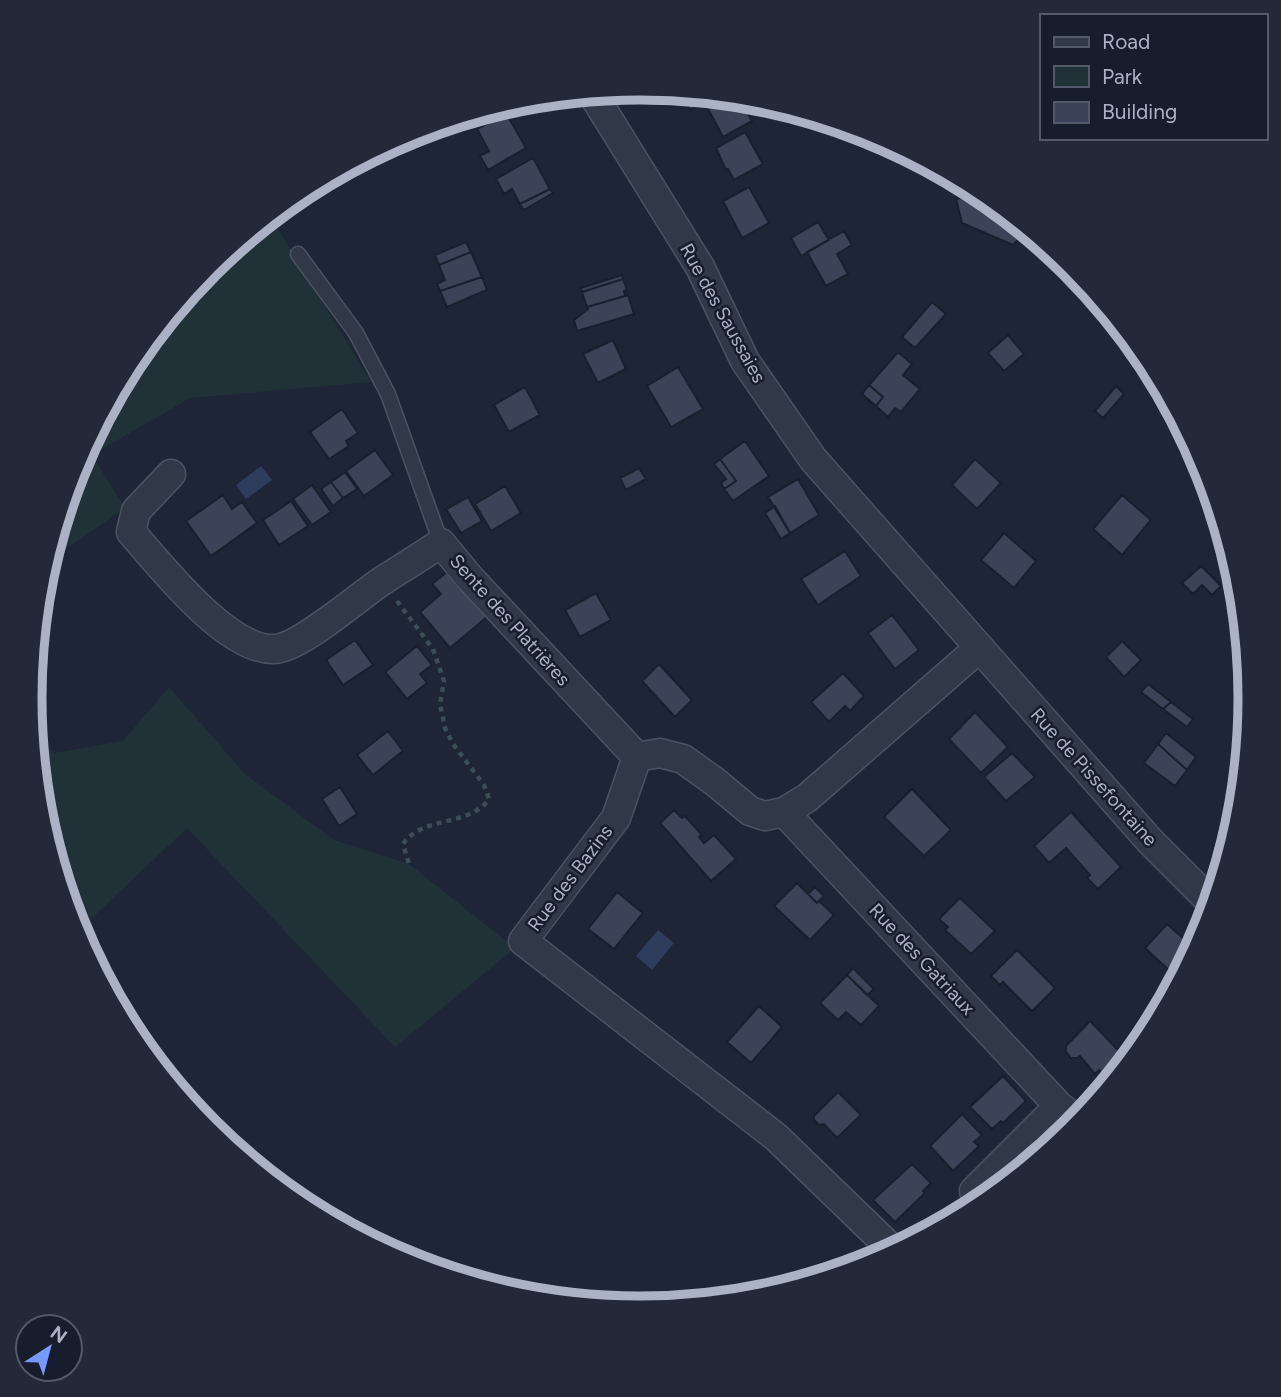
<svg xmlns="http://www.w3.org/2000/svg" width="1281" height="1397" viewBox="0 0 1281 1397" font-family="Figtree,sans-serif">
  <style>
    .green { fill: #203238 }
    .water { fill: #2e3c5e }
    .building { fill: #3a4358; stroke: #191f2e; stroke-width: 2 }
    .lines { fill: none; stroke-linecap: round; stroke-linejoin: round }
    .lane-casing { stroke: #4c5263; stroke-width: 17 }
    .street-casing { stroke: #4c5263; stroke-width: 31 }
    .path { stroke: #3a4e53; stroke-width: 4.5; stroke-dasharray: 5 5; stroke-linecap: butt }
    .lane { stroke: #313848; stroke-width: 14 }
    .street { stroke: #313848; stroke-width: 28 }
    .labels { text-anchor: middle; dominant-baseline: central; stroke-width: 5; stroke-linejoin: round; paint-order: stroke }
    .street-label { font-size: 19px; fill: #abb2c5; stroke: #171d2c }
    .rim { fill: none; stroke: #abb2c5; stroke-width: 9 }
  </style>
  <rect width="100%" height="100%" fill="#1e2537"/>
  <!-- green -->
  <path class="green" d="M270,216L371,382L190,398L92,455L125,508L47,562L76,464L133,359L166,318L203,294L218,259Z
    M169,687L245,774L334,840L409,864L515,948L395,1047L187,828L76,933L41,817L33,729L54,753L123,741Z"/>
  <!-- water -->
  <path class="water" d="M261,466L272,480L246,499L236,485Z
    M658,930L674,943L652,970L636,956Z"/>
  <!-- building -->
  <path class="building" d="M680,92L718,95L690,110Z
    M718,95L739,98L752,121L723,137L705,103Z
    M506,113L526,148L488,170L480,156L489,151L477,129Z
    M745,132L763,164L734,180L728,169L726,170L716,148Z
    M533,158L550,189L520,204L512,189L504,194L496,179Z
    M749,187L769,223L742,238L723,201Z
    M550,189L553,193L524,210L520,204Z
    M982,193L1028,230L1013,245L962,223L956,199Z
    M818,222L829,240L801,256L791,238Z
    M844,231L852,245L837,254L848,274L826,286L807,252Z
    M466,242L471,252L439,265L435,255Z
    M471,252L482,277L440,291L437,284L445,280L439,265Z
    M622,275L623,279L582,292L581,288Z
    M482,277L487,290L447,307L440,291Z
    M623,279L627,290L624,291L625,296L587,307L582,292Z
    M628,295L634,314L577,331L574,320L588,309L587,307Z
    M932,302L946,314L915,348L902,337Z
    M1008,335L1024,354L1004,371L988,353Z
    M613,340L626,369L598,383L583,354Z
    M898,352L912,364L903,375L920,389L901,412L895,408L888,417L876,406L883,397L869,385Z
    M678,367L703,409L671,427L647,386Z
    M1156,374L1176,411L1172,414L1145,383Z
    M869,385L883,397L876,406L862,394Z
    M1116,386L1124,394L1103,418L1095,411Z
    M525,387L540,415L509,432L494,405Z
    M342,409L358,433L346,441L349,446L329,459L310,432Z
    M745,441L769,476L733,501L724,489L736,481L720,459Z
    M375,450L393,475L364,496L346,471Z
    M720,459L736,481L724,489L721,483L726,479L714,464Z
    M975,459L1001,483L977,509L952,485Z
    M639,468L646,479L626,490L620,478Z
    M345,472L357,489L343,498L331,482Z
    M798,479L819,515L790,533L768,497Z
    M331,482L343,498L333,506L321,489Z
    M312,485L331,512L312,525L293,499Z
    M505,486L521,513L491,531L475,504Z
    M223,495L232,509L242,502L257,523L211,556L186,521Z
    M1122,495L1151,520L1122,555L1093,529Z
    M468,497L482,521L461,533L446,509Z
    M291,501L308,526L279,545L263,520Z
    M775,506L790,533L781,539L765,513Z
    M1004,533L1036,561L1014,588L981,560Z
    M845,551L861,576L818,605L801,579Z
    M1201,566L1221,586L1212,595L1202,585L1193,594L1182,583Z
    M447,572L487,617L450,648L420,612L441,594L432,584Z
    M596,593L611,620L580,637L565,610Z
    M892,615L919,650L895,669L868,633Z
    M355,640L373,665L343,685L326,660Z
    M1122,641L1141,660L1124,677L1106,657Z
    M417,646L432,665L420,674L427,683L407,699L385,672Z
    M659,664L692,700L675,717L642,681Z
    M843,673L864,696L850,711L845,706L829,722L811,702Z
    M1148,684L1171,702L1163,709L1141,692Z
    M1171,702L1193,719L1187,727L1163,709Z
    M975,712L1008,747L981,773L949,739Z
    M388,731L403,751L373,775L357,755Z
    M1166,733L1196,757L1187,770L1158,744Z
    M1158,744L1187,770L1175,786L1144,763Z
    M1012,753L1035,777L1006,801L984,777Z
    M340,787L357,814L339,826L322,799Z
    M912,789L951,830L924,856L884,817Z
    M674,810L682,818L685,816L702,835L699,837L704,843L714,835L736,859L711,881L660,823Z
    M1071,812L1121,867L1098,889L1087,878L1090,875L1066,848L1049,863L1034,846Z
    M1226,864L1217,891L1210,881Z
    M797,883L817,903L819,901L834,915L810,940L774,906Z
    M815,887L824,896L817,903L808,894Z
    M617,892L643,913L614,949L588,929Z
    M960,898L995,931L971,954L945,930L948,927L939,919Z
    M1167,924L1193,947L1171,972L1145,948Z
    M1017,950L1055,988L1032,1011L1003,982L1000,985L991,976Z
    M853,968L874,989L867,995L847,975Z
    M847,975L879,1006L861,1025L846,1012L838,1020L820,1003Z
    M759,1006L782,1027L751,1063L727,1042Z
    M1090,1021L1118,1050L1121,1047L1132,1057L1110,1081L1099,1070L1095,1074L1080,1056L1077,1058H1071L1066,1052V1046Z
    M1003,1076L1026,1101L1003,1123L1001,1121L992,1129L970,1107Z
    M838,1092L861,1115L837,1138L824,1124L819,1125L814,1120V1116Z
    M962,1114L982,1135L974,1142L979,1146L953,1171L930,1146Z
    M912,1164L931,1183L923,1191L925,1193L895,1222L873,1200Z"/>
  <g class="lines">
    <!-- lane casing -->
    <g class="lane-casing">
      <path id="lane" d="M298,254L356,333L388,394L441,543"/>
    </g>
    <!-- street casing -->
    <g class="street-casing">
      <path id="street" d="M592,93L700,267L745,361L813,459L1150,841L1213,904
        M171,474L136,511L131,532C160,565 227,651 274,649C299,649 359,596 382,581C402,568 422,556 441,543L469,577L637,757
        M784,812L1059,1106L1079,1122
        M974,1191L1059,1106
        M895,1252L776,1137L523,941L616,818L637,757L660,753L683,759L714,781L750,811L765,816L784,812L807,798L979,648"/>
    </g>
    <!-- path -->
    <path class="path" d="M397,601L433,649L444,681L440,704L445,728L453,744L484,785L489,799C470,827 423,815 403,844L409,864
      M936,1230L956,1209"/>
    <!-- lane -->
    <use href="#lane" class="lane"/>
    <!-- street -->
    <use href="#street" class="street"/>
  </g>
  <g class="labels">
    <!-- street labels -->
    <g class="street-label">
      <text transform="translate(723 313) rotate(61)">Rue des Saussaies</text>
      <text transform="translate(510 620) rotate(48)">Sente des Platrières</text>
      <text transform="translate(1094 777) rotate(48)">Rue de Pissefontaine</text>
      <text transform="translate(570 878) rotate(-53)">Rue des Bazins</text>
      <text transform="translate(922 959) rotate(47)">Rue des Gatriaux</text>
    </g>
  </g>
  <!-- crop -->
  <path d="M0 0H1281V1397H0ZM42 698a598 598 0 1 1 1196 0a598 598 0 1 1-1196 0Z" fill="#232938" fill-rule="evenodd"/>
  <path class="rim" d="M42 698a598 598 0 1 1 1196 0a598 598 0 1 1-1196 0Z"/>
  <!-- legend -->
  <rect x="1040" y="14" width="228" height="126" fill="#171d2c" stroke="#525969" stroke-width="2"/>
  <rect x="1054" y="37" width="35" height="10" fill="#313848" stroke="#525969" stroke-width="2"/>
  <text x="1102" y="49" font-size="21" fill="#abb2c5">Road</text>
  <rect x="1054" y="66" width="35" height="21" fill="#203238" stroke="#525969" stroke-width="2"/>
  <text x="1102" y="84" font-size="21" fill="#abb2c5">Park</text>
  <rect x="1054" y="102" width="35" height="21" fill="#3a4358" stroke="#525969" stroke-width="2"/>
  <text x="1102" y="119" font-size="21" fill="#abb2c5">Building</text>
  <!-- north arrow -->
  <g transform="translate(49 1348) rotate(36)"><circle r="33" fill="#171d2c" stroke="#525969" stroke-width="2"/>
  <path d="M0-5L12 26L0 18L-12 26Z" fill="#7799ff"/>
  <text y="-10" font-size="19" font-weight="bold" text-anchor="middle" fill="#abb2c5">N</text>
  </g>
</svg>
